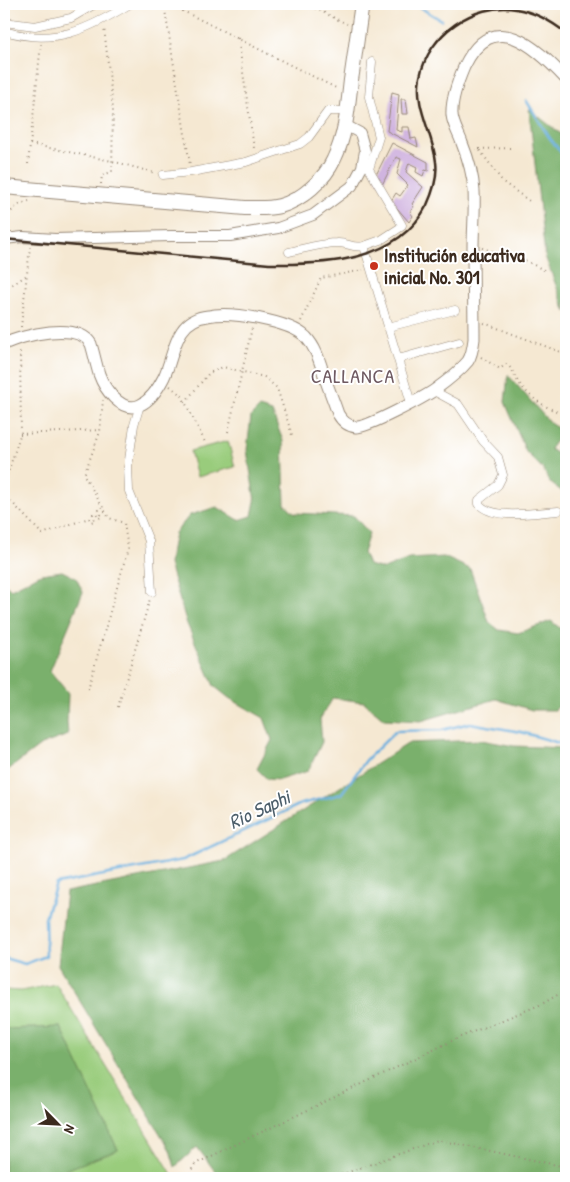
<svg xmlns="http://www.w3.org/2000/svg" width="570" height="1182" viewBox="0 0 570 1182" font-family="'Patrick Hand',sans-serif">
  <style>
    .green { fill: #99cc7c; stroke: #6a7b4d }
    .forest { fill: #7ab06c; stroke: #5a6d45 }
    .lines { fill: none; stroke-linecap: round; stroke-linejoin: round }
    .stream { stroke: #67afdf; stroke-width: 2.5 }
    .building { fill: #d0b4e0 }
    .minor-casing { stroke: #988978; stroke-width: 9 }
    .tertiary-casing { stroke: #988978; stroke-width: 12 }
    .secondary-casing { stroke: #988978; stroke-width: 13 }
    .trunk-casing { stroke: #988978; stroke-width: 16 }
    .path { stroke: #988978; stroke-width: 2; stroke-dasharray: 1 4; stroke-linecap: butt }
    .minor { stroke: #fff; stroke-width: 8 }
    .tertiary { stroke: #fff; stroke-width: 10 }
    .secondary { stroke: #fff; stroke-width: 11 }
    .trunk { stroke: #fff; stroke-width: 14 }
    .rail { stroke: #3b2a1e; stroke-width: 2.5 }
    .poi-dot { fill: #c8321e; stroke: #fff; stroke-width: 2 }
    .labels { text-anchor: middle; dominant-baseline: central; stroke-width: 4; stroke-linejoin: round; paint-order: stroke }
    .poi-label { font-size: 19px; font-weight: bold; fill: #3b2a1e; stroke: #fff; text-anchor: start }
    .neighbourhood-label { font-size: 20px; letter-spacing: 1px; fill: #6f5a62; stroke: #fff }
    .water-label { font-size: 20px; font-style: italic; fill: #4d5f6b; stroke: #fff }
  </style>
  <rect width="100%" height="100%" fill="#fff"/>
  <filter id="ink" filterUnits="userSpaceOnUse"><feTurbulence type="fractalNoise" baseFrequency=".02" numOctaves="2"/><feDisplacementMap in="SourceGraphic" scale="10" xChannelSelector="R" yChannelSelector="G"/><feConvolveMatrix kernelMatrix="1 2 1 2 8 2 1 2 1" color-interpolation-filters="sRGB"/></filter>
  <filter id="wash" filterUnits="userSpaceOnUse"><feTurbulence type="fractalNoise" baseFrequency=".0096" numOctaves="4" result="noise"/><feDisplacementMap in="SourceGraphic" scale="20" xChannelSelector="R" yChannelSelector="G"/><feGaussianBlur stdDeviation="1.12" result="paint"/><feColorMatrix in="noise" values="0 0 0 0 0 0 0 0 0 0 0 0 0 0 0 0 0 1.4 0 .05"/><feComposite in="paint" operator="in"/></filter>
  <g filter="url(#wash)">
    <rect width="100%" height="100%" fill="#f5e8d2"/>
    <!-- green -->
    <path class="green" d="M566,434V456L556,448Z
      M228,441L235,467L197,477L190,451Z
      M56,984L172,1174L107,1178H4V990L21,991Z"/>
    <!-- forest -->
    <path class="forest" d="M529,109L566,138V312L545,256Z
      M508,375L551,424L563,431L550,449L566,460V494L549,482L544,470L526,452L505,402Z
      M259,408L272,412L283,441L285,504L295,513L354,516L369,533L363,553L368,565L384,569L409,559L444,557L470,569L489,622L499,630L518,633L551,621L566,633V699L555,710H532L496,699L421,721L384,719L364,702L333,698L320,719L322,742L308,771L279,780L267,779L257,769L272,740L264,718L229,698L214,686L187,624L169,564L175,533L190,515L217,507L239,520L252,516L255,501L247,450L251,416Z
      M62,571L76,578L83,592L50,671L68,693L67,722L68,735L41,745L4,773V582L11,589L41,574Z
      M481,740L514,746L566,748V1178H220L197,1147L175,1167L170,1150L58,965L66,892L224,861L409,743Z
      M61,1027L118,1150L44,1178H4V1029Z"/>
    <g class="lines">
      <!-- stream -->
      <path class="stream" d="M414,4L441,20
        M526,100L549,137L566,159
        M4,958L25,964L46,956L45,918L56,884L183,860L301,804L341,794L367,759L396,731L442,730L470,723L521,732L566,745"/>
    </g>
    <g id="blocks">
      <!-- building -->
      <path class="building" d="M392,92L399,94L396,130L402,132V127H409L411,139L416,138L418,147L387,131Z
        M401,99H406L408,114H402Z
        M392,143L428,162V171L425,170L423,176L416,172L417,167L409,163L406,172L423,187L412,204L414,206L410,212L413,216L409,222L391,201L396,193L400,196L408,185L397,174L401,159L396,157L382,185L375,177Z"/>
    </g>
  </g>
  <g filter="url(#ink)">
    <use href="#blocks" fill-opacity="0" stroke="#988978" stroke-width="1"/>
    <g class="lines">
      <!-- minor casing -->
      <g class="minor-casing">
        <path id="minor" d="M4,22L35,26L71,18L95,4
          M4,31C55,46 87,30 130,4
          M372,62L369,97L379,137L369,169L402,225L401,227L381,240L364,246L411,403
          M163,175L191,172L246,162L300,144L309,137L328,111H347
          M289,252C304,249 321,243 337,243C347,242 352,249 364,246
          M388,327L455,310
          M398,359L459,342
          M434,391L458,404L483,441L498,457L503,475L498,485L479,500V504C493,521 538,512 558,511
          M140,405L134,425L128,467L129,491L149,541L152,592"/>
      </g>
      <!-- tertiary casing -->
      <g class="tertiary-casing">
        <path id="tertiary" d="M4,239L23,237L55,239L171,236H230L278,228L313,215L352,186L362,167L365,151L360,133L345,125"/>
      </g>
      <!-- secondary casing -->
      <g class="secondary-casing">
        <path id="secondary" d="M4,344C23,335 78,321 91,344C94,354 96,364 99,374C104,388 121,414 140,405C151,400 159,387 164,377C171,362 173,344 182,331C188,322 198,317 208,316C230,311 290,321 306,337C317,349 320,363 325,378C329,390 334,402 338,414C342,421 347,426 356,427C367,428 425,397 436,389C447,381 459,372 468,361C472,355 473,347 474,339C474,309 473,278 473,248C473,229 475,210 474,191C473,175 468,158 462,143C459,134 453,125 452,115C451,99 458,81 464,67C493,6 536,47 566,79"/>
      </g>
      <!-- trunk casing -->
      <g class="trunk-casing">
        <path id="trunk" d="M4,187L245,208C257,208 269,209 280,206C302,200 325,179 334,159C346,135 348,106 351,80C355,55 358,29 362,4"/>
      </g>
      <!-- path -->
      <path class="path" d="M164,4L190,165
        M169,4L338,89
        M306,4L347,24
        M238,38L254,148L252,151
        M30,144L112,161L155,173
        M479,149L512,148
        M476,150L479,149L503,182L532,203
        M28,164L41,44
        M101,184L102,175L112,172L113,109L104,27
        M4,218L18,205L29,201
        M482,248L526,261L544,270
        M4,290L27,275
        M301,321L321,278L363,270
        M484,323L566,354
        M21,327L30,247
        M481,357L500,369L506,364C514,370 512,372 517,380C528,397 547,410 566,414
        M170,386L182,396L206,444
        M185,402L209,373L223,367L264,377L277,388L292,435
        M228,432L252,328
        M20,434L100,430
        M4,485L21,432L20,349
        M4,494L42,534L89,518L91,522L95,521L93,514L96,513L99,518L102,517L99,510L103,507
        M88,689L128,549L124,523L109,518L84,475L100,432L103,400
        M118,707L150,599
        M187,1178L195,1164L458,1038L542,1004L566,990
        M332,1178L438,1140L566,1167"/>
      <!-- minor -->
      <use href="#minor" class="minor"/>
      <!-- tertiary -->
      <use href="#tertiary" class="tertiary"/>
      <!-- secondary -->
      <use href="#secondary" class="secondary"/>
      <!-- trunk -->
      <use href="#trunk" class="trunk"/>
      <!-- rail -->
      <path class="rail" d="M4,239L269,264C325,265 398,262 427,205C433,192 438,177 436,162C433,133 414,107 420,77C428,35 473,2 516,9C535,12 551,21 566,33"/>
    </g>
  </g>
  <!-- markers -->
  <circle class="poi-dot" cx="374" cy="266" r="5"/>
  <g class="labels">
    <!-- poi labels -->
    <g class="poi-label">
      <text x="384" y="255">Institución educativa<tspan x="384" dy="22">inicial No. 301</tspan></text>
    </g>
    <!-- neighbourhood labels -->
    <g class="neighbourhood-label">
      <text x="353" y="375">CALLANCA</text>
    </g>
    <!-- water labels -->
    <g class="water-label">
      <text transform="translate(259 809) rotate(-25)">Rio Saphi</text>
    </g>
  </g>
  <!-- margin -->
  <rect width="570" height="1182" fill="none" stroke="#fff" stroke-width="20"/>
  <!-- north arrow -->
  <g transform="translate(58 1124) rotate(114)" stroke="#ffffff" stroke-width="4" paint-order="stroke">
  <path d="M0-4L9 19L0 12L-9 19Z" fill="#3b2a1e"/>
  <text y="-8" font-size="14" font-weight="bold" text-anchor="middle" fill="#3b2a1e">N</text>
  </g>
</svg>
